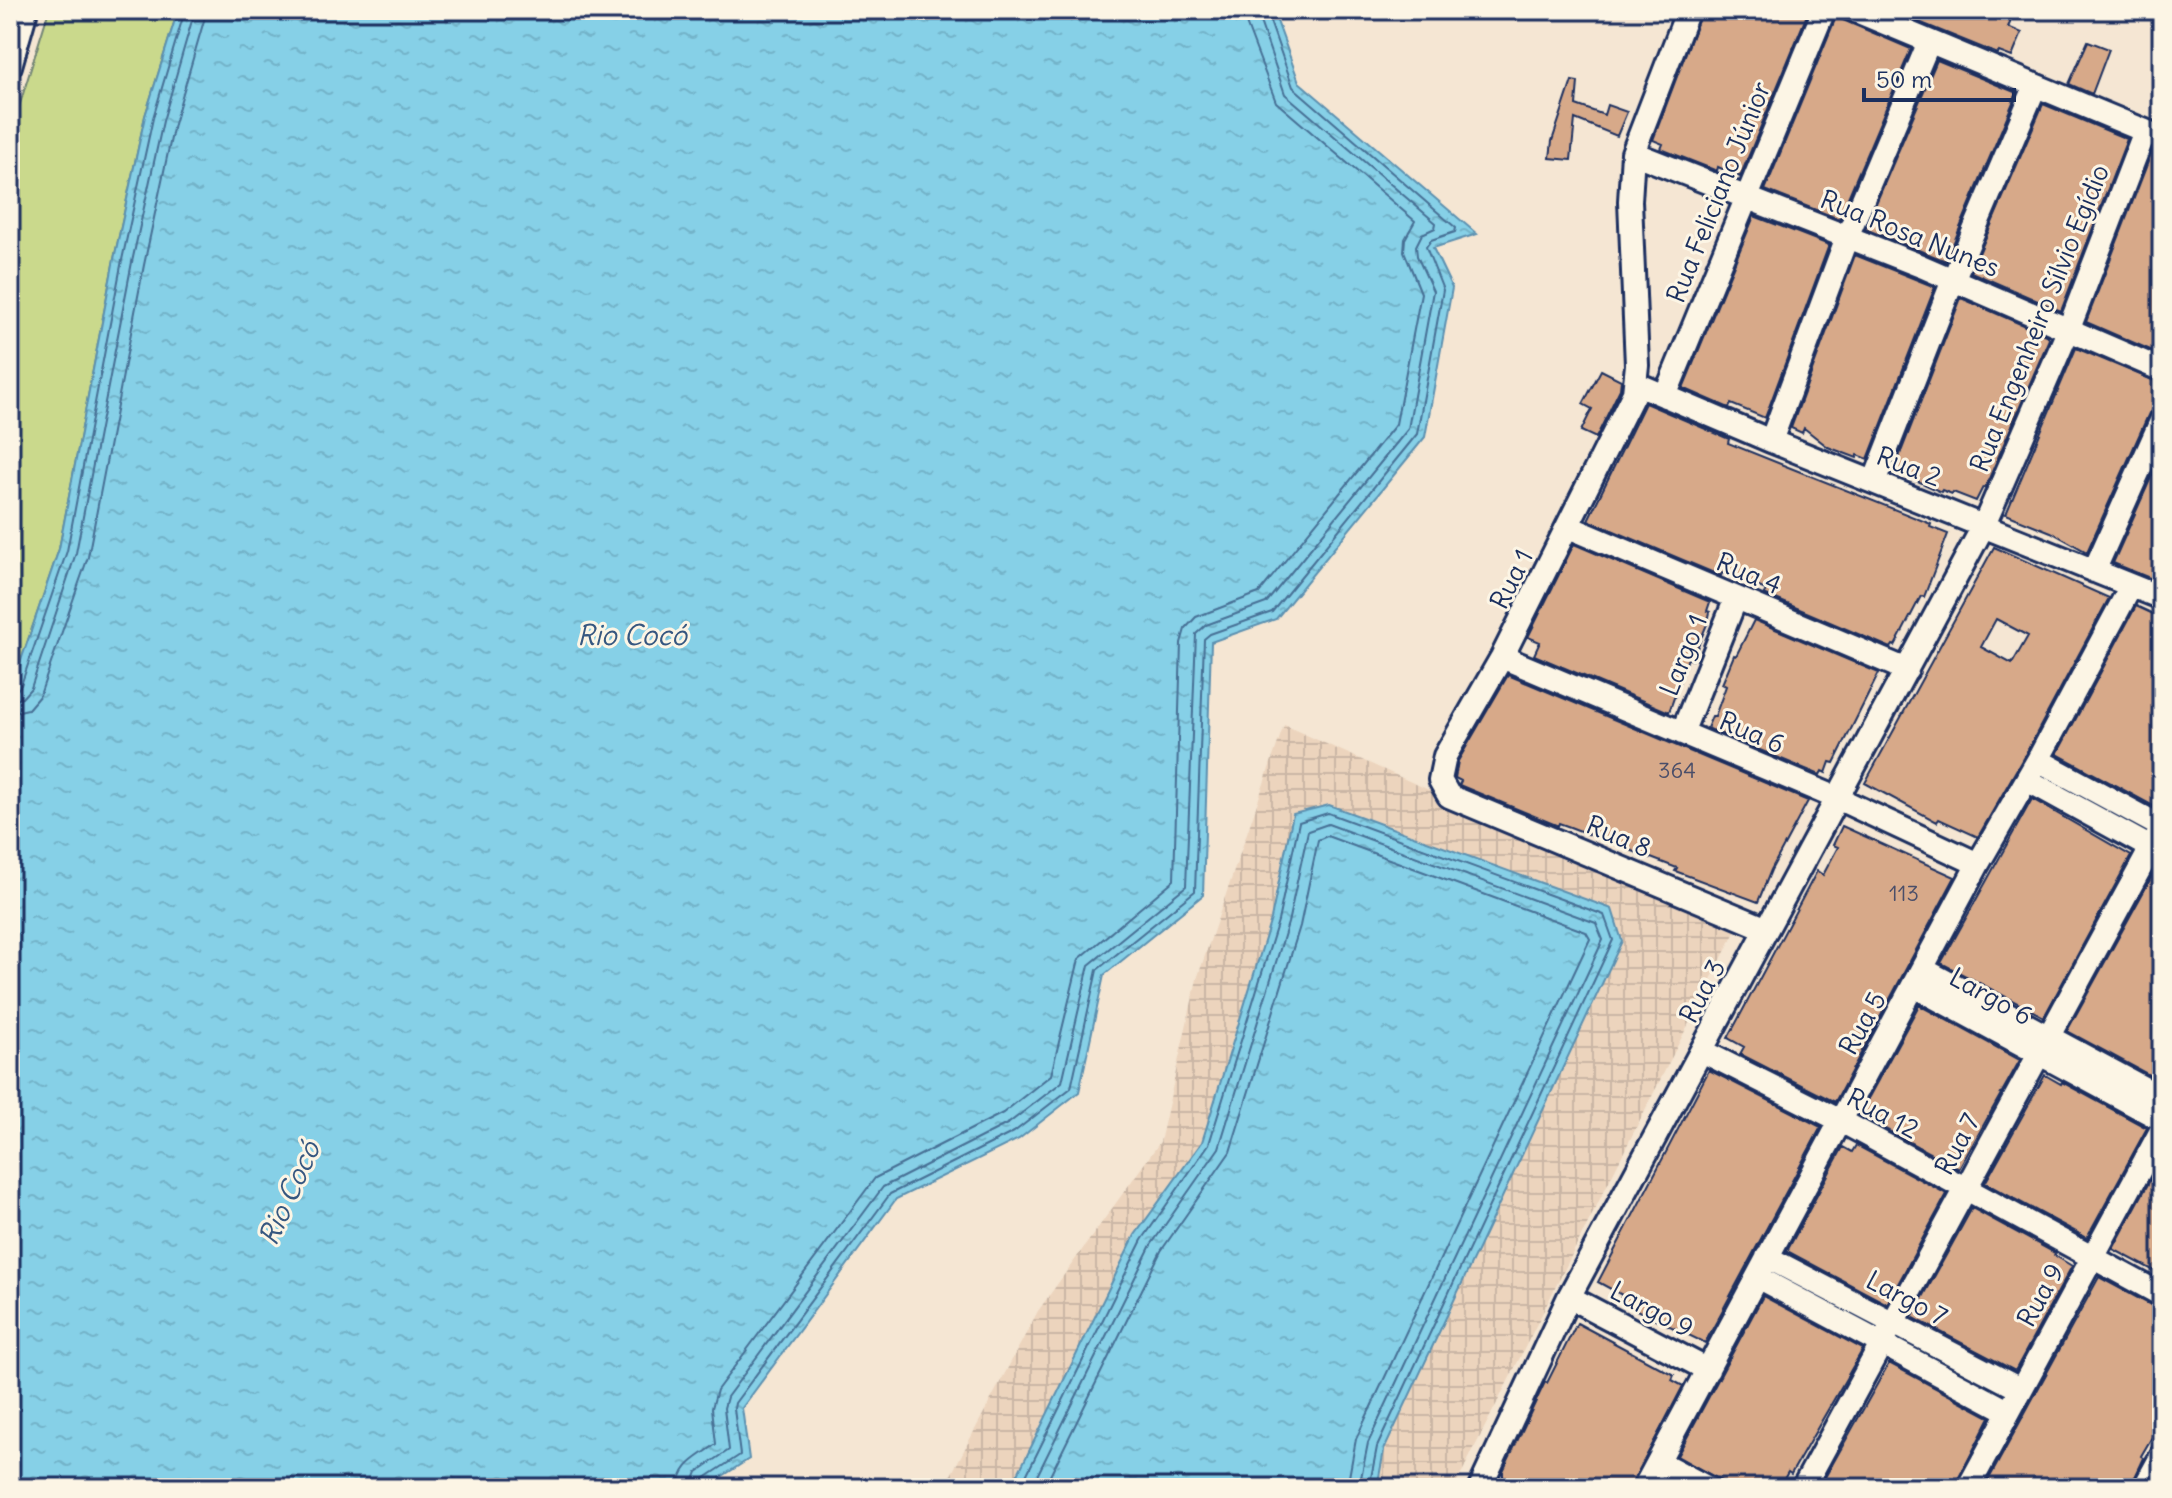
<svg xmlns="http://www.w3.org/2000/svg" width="2172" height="1498" viewBox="0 0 2172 1498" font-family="Delius,sans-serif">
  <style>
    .industrial { fill: url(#industrial-grid) }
    .green { fill: #cad98c; stroke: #728475; stroke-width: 2 }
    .water { fill: url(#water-ripples); stroke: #5b90b0; stroke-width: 2 }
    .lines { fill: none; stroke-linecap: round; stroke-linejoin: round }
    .shore { stroke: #466f95; stroke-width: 2 }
    .building { fill: #d7a989; stroke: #1b2f5e; stroke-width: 2; fill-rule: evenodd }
    .minor-casing { stroke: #1b2f5e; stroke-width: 28 }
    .minor { stroke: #fcf5e5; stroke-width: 22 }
    .labels { text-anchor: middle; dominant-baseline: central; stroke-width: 6; stroke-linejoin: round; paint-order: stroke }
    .number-label { font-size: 22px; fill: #4a4e69 }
    .street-label { font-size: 26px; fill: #1b2f5e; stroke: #fcf5e5 }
    .water-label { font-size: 28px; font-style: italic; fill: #365780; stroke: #fcf5e5 }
  </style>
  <defs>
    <pattern id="industrial-grid" width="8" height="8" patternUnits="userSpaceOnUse" patternTransform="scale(2)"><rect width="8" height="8" fill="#ecd4bd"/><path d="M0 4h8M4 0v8" fill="none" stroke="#cab6a5"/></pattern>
    <pattern id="water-ripples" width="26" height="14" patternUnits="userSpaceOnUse" patternTransform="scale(2)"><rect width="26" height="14" fill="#86d0e7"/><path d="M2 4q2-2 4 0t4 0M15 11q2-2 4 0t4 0" fill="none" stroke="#73b3c9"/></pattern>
  </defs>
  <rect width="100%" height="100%" fill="#f5e6d3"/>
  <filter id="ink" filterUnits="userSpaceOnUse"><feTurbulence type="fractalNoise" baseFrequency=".0125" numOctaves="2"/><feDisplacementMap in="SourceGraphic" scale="16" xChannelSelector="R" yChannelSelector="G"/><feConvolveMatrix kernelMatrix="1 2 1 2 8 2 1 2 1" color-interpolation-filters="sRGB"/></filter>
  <g filter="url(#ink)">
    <!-- industrial -->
    <path class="industrial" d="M1284,725L1737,928L1454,1488H944L1038,1311L1160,1142L1197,979Z"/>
    <!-- green -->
    <path class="green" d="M49,10H178L145,116L114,259L59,549L10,693V136Z"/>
    <!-- water -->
    <path class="water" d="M178,10H1273L1299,82L1477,234L1433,248L1452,288L1425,437L1276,619L1211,642L1203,895L1104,975L1079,1092L1019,1139L896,1199L742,1408L749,1459L704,1488H10V693L59,549L114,259L145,116Z
      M1329,805L1612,909L1622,941L1384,1450L1377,1488H1011L1135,1235L1202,1142L1271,919L1293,814Z"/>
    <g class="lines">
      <!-- shore -->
      <path class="shore" d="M10,691L17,690L21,685L67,551L122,260L153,118L185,10
        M10,701L22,698L31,688L76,553L132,262L163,121L195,10
        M10,713L28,709L40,695L88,557L144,265L174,124L207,10
        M679,1488C680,1463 699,1458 716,1444L712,1408L717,1390L875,1178L1003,1113L1051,1075L1079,959L1174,880L1181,643L1185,629L1196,617L1259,593L1396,424L1421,293L1404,251L1405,239L1415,221L1276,102L1246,23L1244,10
        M691,1488L697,1472L729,1450L724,1408L727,1397L883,1187L1009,1123L1062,1082L1089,965L1186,886L1196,634L1206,625L1266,603L1408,429L1433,291L1417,256L1416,246L1422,234L1435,228L1436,223L1285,94L1256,10
        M701,1488L705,1478L740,1455L734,1409L735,1403L890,1194L1014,1132L1071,1088L1097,970L1195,891L1204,639L1210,634L1272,612L1417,434L1443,290L1426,247L1431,240L1455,232L1456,228L1293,87L1266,10
        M1020,1488L1142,1240L1209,1144L1278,921L1299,822L1328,813L1604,915L1613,940L1377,1447L1369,1488
        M1031,1488L1151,1245L1219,1148L1288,923L1308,831L1328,824L1596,923L1603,940L1368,1443L1359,1488
        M1044,1488L1161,1251L1230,1152L1300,926L1318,840L1327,836L1586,932L1590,939L1356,1439L1347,1488"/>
    </g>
    <!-- building -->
    <path class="building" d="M1702,10H1809L1740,177L1718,167L1717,171L1661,149L1663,144L1653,140Z
      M1918,10H1983L2011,21L2008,27L2022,33L2012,57L1999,52L1998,54L1914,20Z
      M1836,17L1911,49L1839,219L1765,190Z
      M2088,41L2109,49L2092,94L2069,84Z
      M1937,60L2017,93L1946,261L1865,229Z
      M1572,81L1578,82L1576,105L1604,115L1607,105L1627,112L1617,136L1575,119L1571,160L1550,158L1552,141Z
      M2043,104L2127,139L2061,311L1971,272Z
      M2153,149L2162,152V355L2086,322Z
      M1754,216L1829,245L1765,418L1731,404L1729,408L1683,388Z
      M1855,255L1935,287L1868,459L1858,455L1857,458L1828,447L1804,428L1802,433L1791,428Z
      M1961,298L2048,336L2049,339L1985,488L1983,487L1976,501L1953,492L1952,494L1942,490L1941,492L1894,470Z
      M2076,348L2162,384V395L2157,406L2149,413L2087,552L2051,532L2006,514Z
      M1601,370L1621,380L1620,389L1596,438L1581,431L1592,409L1583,404Z
      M1645,403L1729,439L1728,443L1931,524L1930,527L1948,534L1924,597L1921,596L1895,646L1893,645L1891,648L1764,594L1766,590L1730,575L1722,573L1721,576L1588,520Z
      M2162,453V583L2113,563Z
      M1574,544L1710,602L1707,611L1710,612L1708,622L1692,660L1688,658L1669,712L1534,655L1540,642L1528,637Z
      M1994,547L2109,598L2026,753L1978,837L1939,819L1937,822L1865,783ZM1996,619L2028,636L2012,664L1981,647Z
      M2136,606L2162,618V799L2157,808L2057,754Z
      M1754,620L1879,673L1834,763L1830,762L1826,773L1822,771L1820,775L1707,728L1712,716H1715L1726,686L1722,684L1734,655L1736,656Z
      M1508,675L1808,801L1771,870L1758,902L1675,871L1677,868L1570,827L1559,823L1558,826L1556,825L1459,785L1461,781L1455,778L1458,761Z
      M2032,799L2131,856L2044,1017L1941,963Z
      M1842,826L1955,877L1835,1102L1740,1054L1744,1047L1728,1038L1817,871L1823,875L1838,847L1833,845Z
      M2156,869L2162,872V969L2157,977L2162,979V1082L2067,1031Z
      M1919,1005L2020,1060L1959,1169L1859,1115Z
      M1709,1070L1821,1127L1705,1343L1628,1306L1620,1299L1622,1295L1598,1282Z
      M2045,1075L2061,1084L2062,1082L2147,1128L2087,1238L1985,1183Z
      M1856,1145L1947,1194L1887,1304L1787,1251L1843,1147L1852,1152Z
      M2162,1158V1275L2113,1249Z
      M1972,1208L2055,1253L2054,1255L2072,1266L2015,1371L1912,1317Z
      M2099,1277L2162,1311V1420L2141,1456L2144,1458L2130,1488H1984Z
      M1763,1296L1863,1349L1791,1474L1788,1472L1779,1488H1734L1677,1456Z
      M1577,1323L1674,1375L1672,1380L1683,1386L1630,1488H1511L1510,1483L1503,1484V1471L1545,1382L1547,1383Z
      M1889,1363L1990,1417L1954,1488H1819Z"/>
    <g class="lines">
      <!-- minor casing -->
      <g class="minor-casing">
        <path id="minor" d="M1688,10L1633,153L1630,201L1637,365L1634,393L1502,657L1445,756L1440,780L1449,796L1767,929
          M1854,10L2162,138
          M10,66L26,10
          M1633,153L1921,266L2162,370
          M1637,384L1771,441L2162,598
          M1665,396L1824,10
          M1771,441L1847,237L1929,42
          M1874,482L1953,280L2035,87
          M1569,527L1907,670
          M2094,571L2162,419
          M1502,657L1837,798L1978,864
          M1682,733L1736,598
          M2038,760L2162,827
          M2027,780L2162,854
          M1919,977L1923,991L2153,1115L2162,1114
          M1919,977L1932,974L2162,1098
          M1702,1051L1841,1121L2162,1295
          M1767,1257L2020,1389
          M1757,1277L2008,1411
          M1569,1297L1708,1370
          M1659,1462L1708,1488
          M1480,1488L1569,1297L1984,525L2068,331L2145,131
          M1644,1488L1978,864L2038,760L2131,586
          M1803,1488L2162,828
          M1968,1488L2162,1129
          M2144,1488L2162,1455"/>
      </g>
      <!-- minor -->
      <use href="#minor" class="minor"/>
    </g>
  </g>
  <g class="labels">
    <!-- number labels -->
    <g class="number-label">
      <text x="1677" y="770">364</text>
      <text x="1904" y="893">113</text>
    </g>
    <!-- street labels -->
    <g class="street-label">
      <text transform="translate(1718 192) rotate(-68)">Rua Feliciano Júnior</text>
      <text transform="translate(1910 233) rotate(22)">Rua Rosa Nunes</text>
      <text transform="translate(2039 318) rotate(-68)">Rua Engenheiro Sílvio Egídio</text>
      <text transform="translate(1909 466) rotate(21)">Rua 2</text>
      <text transform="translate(1749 573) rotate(23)">Rua 4</text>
      <text transform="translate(1511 579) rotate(-63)">Rua 1</text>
      <text transform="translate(1683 655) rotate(-68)">Largo 1</text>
      <text transform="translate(1752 732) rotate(23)">Rua 6</text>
      <text transform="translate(1619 836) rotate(23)">Rua 8</text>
      <text transform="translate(1702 991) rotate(-62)">Rua 3</text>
      <text transform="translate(1991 996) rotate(29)">Largo 6</text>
      <text transform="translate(1862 1023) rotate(-61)">Rua 5</text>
      <text transform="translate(1883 1113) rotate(28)">Rua 12</text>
      <text transform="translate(1957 1144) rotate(-62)">Rua 7</text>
      <text transform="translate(2040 1295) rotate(-61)">Rua 9</text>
      <text transform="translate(1907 1298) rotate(28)">Largo 7</text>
      <text transform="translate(1652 1309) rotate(28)">Largo 9</text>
    </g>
    <!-- water labels -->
    <g class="water-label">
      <text x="632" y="635">Rio Cocó</text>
      <text transform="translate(289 1193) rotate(-66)">Rio Cocó</text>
    </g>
  </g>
  <!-- margin -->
  <rect width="2172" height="1498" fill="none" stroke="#fcf5e5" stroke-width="40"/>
  <rect x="20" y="20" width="2132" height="1458" fill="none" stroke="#1b2f5e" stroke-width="3" filter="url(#ink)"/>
  <!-- scale -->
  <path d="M1864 88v12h150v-12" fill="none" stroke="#1b2f5e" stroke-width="4"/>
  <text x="1876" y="88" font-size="24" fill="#1b2f5e" stroke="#fcf5e5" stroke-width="6" paint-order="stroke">50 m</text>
</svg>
